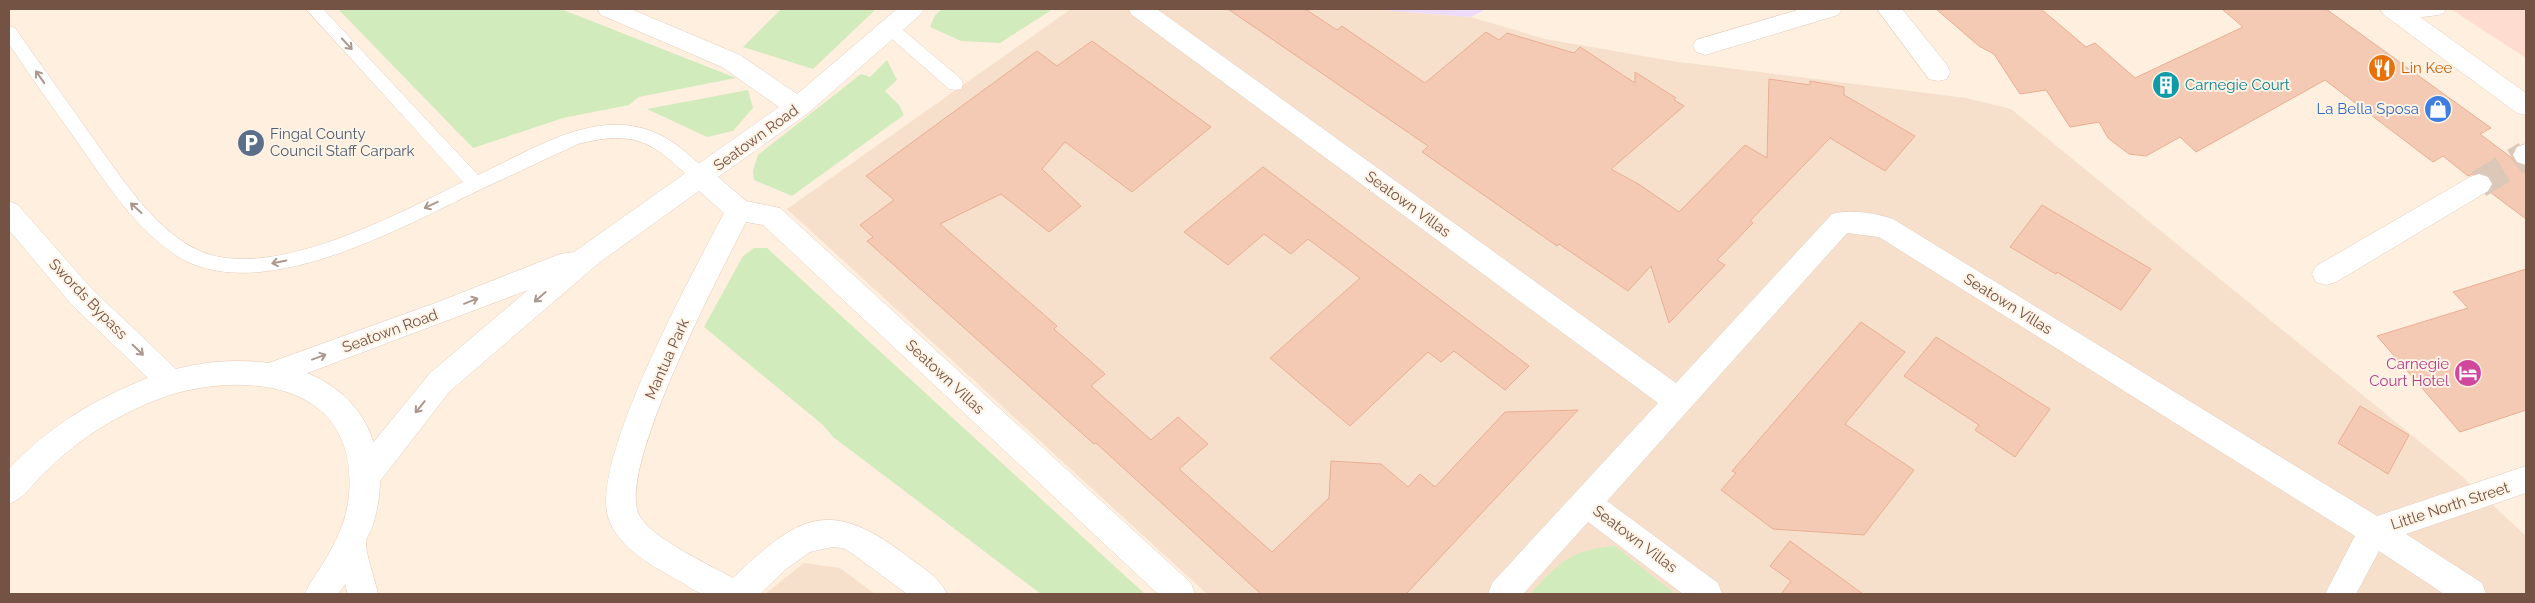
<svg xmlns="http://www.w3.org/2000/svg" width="2535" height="603" viewBox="0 0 2535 603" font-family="Raleway,sans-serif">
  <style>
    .residential { fill: #f6e0cc }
    .commercial { fill: #ffdcd0 }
    .education { fill: #ecdbf9 }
    .green { fill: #d2ebbc }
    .building { fill: #f5cab4; stroke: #e8ae93 }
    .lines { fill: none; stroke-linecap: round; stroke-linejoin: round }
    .street-tunnel { stroke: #dcc8b8; stroke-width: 28; stroke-dasharray: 28 14; stroke-linecap: butt }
    .lane-casing { stroke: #e4ccbd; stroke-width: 1 }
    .street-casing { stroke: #e4ccbd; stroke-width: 1 }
    .secondary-casing { stroke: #e9cdb9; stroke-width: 1 }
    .lane { fill: #fff; fill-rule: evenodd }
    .street { fill: #fff; fill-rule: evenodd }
    .secondary { fill: #fff; fill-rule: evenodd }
    .oneway { stroke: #ac988f }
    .labels { text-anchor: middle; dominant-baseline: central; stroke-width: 4; stroke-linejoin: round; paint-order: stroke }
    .food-label { font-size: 15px; fill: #c56008; stroke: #fff3e5; text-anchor: start }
    .culture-label { font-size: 15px; fill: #0d838f; stroke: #fff3e5; text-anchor: start }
    .shop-label { font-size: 15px; fill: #366cbe; stroke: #fff3e5; text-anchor: end }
    .service-label { font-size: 15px; fill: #4e5e75; stroke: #fff3e5; text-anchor: start }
    .street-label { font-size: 15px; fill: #745345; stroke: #fff3e5 }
    .hotel-label { font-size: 15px; fill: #b23c85; stroke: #fff3e5; text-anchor: end }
  </style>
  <rect width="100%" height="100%" fill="#feefde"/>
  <!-- residential -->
  <path class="residential" d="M1071,9H1369L1471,17L1545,39L1672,61L1966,98L2011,109L2457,472L2526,536V594H1207L787,209Z
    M804,563L840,568L875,594H765Z"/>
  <!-- commercial -->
  <path class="commercial" d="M2451,9H2526V58L2463,17Z"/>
  <!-- education -->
  <path class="education" d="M1369,9H1486L1471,17Z"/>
  <!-- green -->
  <path class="green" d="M338,9H561L736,78L639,97L629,105L563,118L473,148Z
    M781,9H876L813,69L743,47Z
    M942,9H1053L1000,43L961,41L930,27L935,15Z
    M887,60L897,80L885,91L899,105L904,115L792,196L754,180L753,170L758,155L861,74L870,77Z
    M748,90L753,108L733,131L707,137L647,109Z
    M754,248H767L1145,594H1041L833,437L823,425L704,327L743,256Z
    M1615,546L1675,594H1530C1558,563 1572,549 1615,546Z"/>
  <!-- building -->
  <path class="building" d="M1228,9H1305L1337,30L1342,26L1425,83L1486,32L1499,40L1507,33L1574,53L1580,47L1635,83V72L1676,98L1674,100L1684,106L1611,169L1640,185L1679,212L1745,145L1767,158L1769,79L1810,85V81L1844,87V95L1915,136L1885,171L1830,138L1750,221L1753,223L1717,260L1725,265L1669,323L1651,266L1628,291L1559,244L1557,246L1422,152L1428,146Z
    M1936,9H2041L2086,47L2095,43L2135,78L2243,27L2222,9H2326L2491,128L2480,134L2512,158L2516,164L2526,168V219L2490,192L2494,183L2489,175L2478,172L2468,176L2443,156L2433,162L2325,80L2196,152L2180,137L2146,156L2129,154L2108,138L2099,122L2070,127L2046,90L2020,94L1994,54L1979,46Z
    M1092,41L1211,127L1132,192L1065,142L1042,169L1081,206L1049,232L1001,194L940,224L1057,326L1054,329L1105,374L1091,386L1151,440L1178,417L1208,444L1179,469L1272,552L1329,498L1331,461L1381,464L1408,487L1420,474L1435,487L1505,412L1578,410L1406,594H1261L1096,443L1094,444L867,241L873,237L860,225L894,200L866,176L1037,51L1057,66Z
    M1263,167L1370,247L1529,366L1505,390L1454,351L1441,362L1428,352L1350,426L1270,358L1360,278L1308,239L1291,254L1264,234L1228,265L1184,232Z
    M2042,205L2151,269L2121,310L2057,272L2056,274L2010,247Z
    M2526,269V410L2460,432L2377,336L2468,308L2453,292Z
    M1861,322L1905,352L1845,424L1914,470L1864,535L1773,529L1721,490L1736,473L1732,471Z
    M1936,337L2050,409L2015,457L1975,430L1979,425L1904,376Z
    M2360,406L2409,435L2388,474L2338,443Z
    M1790,541L1863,594H1781L1791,581L1770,566Z"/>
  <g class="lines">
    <!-- street-tunnel -->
    <path class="street-tunnel" d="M2479,184L2526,155"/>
    <!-- lane casing -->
    <g class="lane-casing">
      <path id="lane" d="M306,9H323L478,175C544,144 616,94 683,150C692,158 704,166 710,177L707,182L701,184L695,182C652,143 638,129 578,144C542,161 505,178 469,195C393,232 250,310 171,252C131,223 104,180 76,140C53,108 31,77 9,44V26L15,28C38,61 62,94 85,127C116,169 158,240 211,255C285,275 397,214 463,182Z
        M2397,9H2446L2444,13L2438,15L2399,20L2393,18L2391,14Z
        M890,22L896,24L961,79L963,84L961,89L955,90L949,89L884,32L882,28L884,24Z"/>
    </g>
    <!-- street casing -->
    <g class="street-casing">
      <path id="street" d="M597,9H631L740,55L797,94L897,9H924L920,15L807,114L718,177L746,201L780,208L1191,583L1195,594H1158L763,225L746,222C722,270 616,469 639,515C651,538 710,565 733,578C796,518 827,496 903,553C918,565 939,576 947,594H907L853,554L843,548L832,547L810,552L785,570L760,594C744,594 717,598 703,594C696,592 689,587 683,583C656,568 618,549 608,517C591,457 694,271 724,213L699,191L600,262L450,391L377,485L366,488L355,485L351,475L355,465L430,373L528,290L273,386L263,383L259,374L263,365L438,302L560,254L574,252L779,107L722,67L601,15Z
        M1128,9H1157L1676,383L1832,214C1849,209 1876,213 1893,219L2377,516L2526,466V493L2406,534L2482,583L2486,594H2444L2379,551L2356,594H2325L2355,536L1879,237L1847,233L1607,501L1718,583L1722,594H1683L1588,522L1523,594H1488L1492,583L1658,403L1132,15Z
        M1801,9H1842L1838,15L1705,55L1696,52L1693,46L1696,40Z
        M1877,9H1902L1947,65L1950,72L1947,79L1938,81L1929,79Z
        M2526,144V165L2517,162L2513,155L2517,147Z
        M2479,174L2488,177L2492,184L2488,191L2336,282L2326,285L2316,282L2312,274L2316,266L2470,177Z"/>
    </g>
    <!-- secondary casing -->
    <g class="secondary-casing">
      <path id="secondary" d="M2380,9H2409L2526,93V115L2517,113L2384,15Z
        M9,201L18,205L91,288L176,369C265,346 376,369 380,480C380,496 377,513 372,528C370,533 366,538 366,542C365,553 376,582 378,594H348L345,584L338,594H305C309,583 316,575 322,565C335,544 347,521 349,495C357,400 279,375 200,388C166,393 134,408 105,425C83,438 63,455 45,472C33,483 25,498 9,504V469C48,427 94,399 148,378L71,304L9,230Z"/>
    </g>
    <!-- lane -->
    <use href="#lane" class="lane"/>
    <!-- street -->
    <use href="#street" class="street"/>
    <!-- secondary -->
    <use href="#secondary" class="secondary"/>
  </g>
  <!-- one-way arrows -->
  <defs><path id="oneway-shaft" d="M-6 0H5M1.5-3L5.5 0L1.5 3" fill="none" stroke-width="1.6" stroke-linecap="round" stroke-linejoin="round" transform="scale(1.25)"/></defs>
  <g class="oneway">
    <use href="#oneway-shaft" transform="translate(347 44) rotate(47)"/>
    <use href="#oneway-shaft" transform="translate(40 77) rotate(-125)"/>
    <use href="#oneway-shaft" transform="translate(431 205) rotate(155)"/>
    <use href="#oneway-shaft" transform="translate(136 208) rotate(-138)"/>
    <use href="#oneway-shaft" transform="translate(279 262) rotate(168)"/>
    <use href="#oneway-shaft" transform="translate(540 297) rotate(139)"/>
    <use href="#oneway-shaft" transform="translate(471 301) rotate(-22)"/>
    <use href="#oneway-shaft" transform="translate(138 350) rotate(44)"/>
    <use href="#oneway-shaft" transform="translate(319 357) rotate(-20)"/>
    <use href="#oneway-shaft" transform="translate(420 407) rotate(129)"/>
  </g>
  <!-- icons -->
  <defs>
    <g id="restaurant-disc" transform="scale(1.4375)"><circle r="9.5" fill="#e8710a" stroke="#fff3e5"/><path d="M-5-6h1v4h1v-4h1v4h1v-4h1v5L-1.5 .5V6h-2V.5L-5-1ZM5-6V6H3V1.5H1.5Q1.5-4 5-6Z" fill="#fff"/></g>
    <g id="building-disc" transform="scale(1.4375)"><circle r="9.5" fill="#0f9aa8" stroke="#fff3e5"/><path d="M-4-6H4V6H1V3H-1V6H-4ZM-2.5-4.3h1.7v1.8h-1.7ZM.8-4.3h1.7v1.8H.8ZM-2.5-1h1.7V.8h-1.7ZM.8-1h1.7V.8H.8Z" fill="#fff"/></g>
    <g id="shop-disc" transform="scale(1.4375)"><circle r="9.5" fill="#3f7fe0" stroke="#fff3e5"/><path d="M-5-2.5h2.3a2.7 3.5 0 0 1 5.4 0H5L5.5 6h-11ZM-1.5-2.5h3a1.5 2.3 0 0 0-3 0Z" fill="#fff"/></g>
    <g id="parking-disc" transform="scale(1.4375)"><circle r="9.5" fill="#5c6f8a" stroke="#fff3e5"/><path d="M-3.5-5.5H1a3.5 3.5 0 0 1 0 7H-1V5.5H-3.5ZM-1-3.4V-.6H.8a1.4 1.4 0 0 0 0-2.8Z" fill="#fff"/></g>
    <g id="hotel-disc" transform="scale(1.4375)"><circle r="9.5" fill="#d1479c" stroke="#fff3e5"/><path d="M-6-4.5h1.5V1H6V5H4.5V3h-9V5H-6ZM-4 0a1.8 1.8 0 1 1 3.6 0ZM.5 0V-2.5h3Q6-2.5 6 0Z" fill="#fff"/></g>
  </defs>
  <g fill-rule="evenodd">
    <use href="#restaurant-disc" x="2382" y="68"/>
    <use href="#building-disc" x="2166" y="85"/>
    <use href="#shop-disc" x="2438" y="109"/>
    <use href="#parking-disc" x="251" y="143"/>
    <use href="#hotel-disc" x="2468" y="373"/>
  </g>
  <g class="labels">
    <!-- food labels -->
    <g class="food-label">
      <text x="2401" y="68">Lin Kee</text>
    </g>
    <!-- culture labels -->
    <g class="culture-label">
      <text x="2185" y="85">Carnegie Court</text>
    </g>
    <!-- shop labels -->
    <g class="shop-label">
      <text x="2419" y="109">La Bella Sposa</text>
    </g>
    <!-- service labels -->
    <g class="service-label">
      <text x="270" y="134">Fingal County<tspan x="270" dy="17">Council Staff Carpark</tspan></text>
    </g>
    <!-- street labels -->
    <g class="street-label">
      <text transform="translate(756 138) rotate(-36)">Seatown Road</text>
      <text transform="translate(1408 204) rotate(36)">Seatown Villas</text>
      <text transform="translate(88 299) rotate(46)">Swords Bypass</text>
      <text transform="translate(2008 304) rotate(32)">Seatown Villas</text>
      <text transform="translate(390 331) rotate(-20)">Seatown Road</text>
      <text transform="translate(667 359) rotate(-66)">Mantua Park</text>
      <text transform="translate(945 377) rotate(43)">Seatown Villas</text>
      <text transform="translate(2450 506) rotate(-18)">Little North Street</text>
      <text transform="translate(1635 539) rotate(37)">Seatown Villas</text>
    </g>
    <!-- hotel labels -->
    <g class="hotel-label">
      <text x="2449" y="364">Carnegie<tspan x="2449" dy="17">Court Hotel</tspan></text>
    </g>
  </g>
  <!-- border -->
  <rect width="2535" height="603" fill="none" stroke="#745345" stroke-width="20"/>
</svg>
